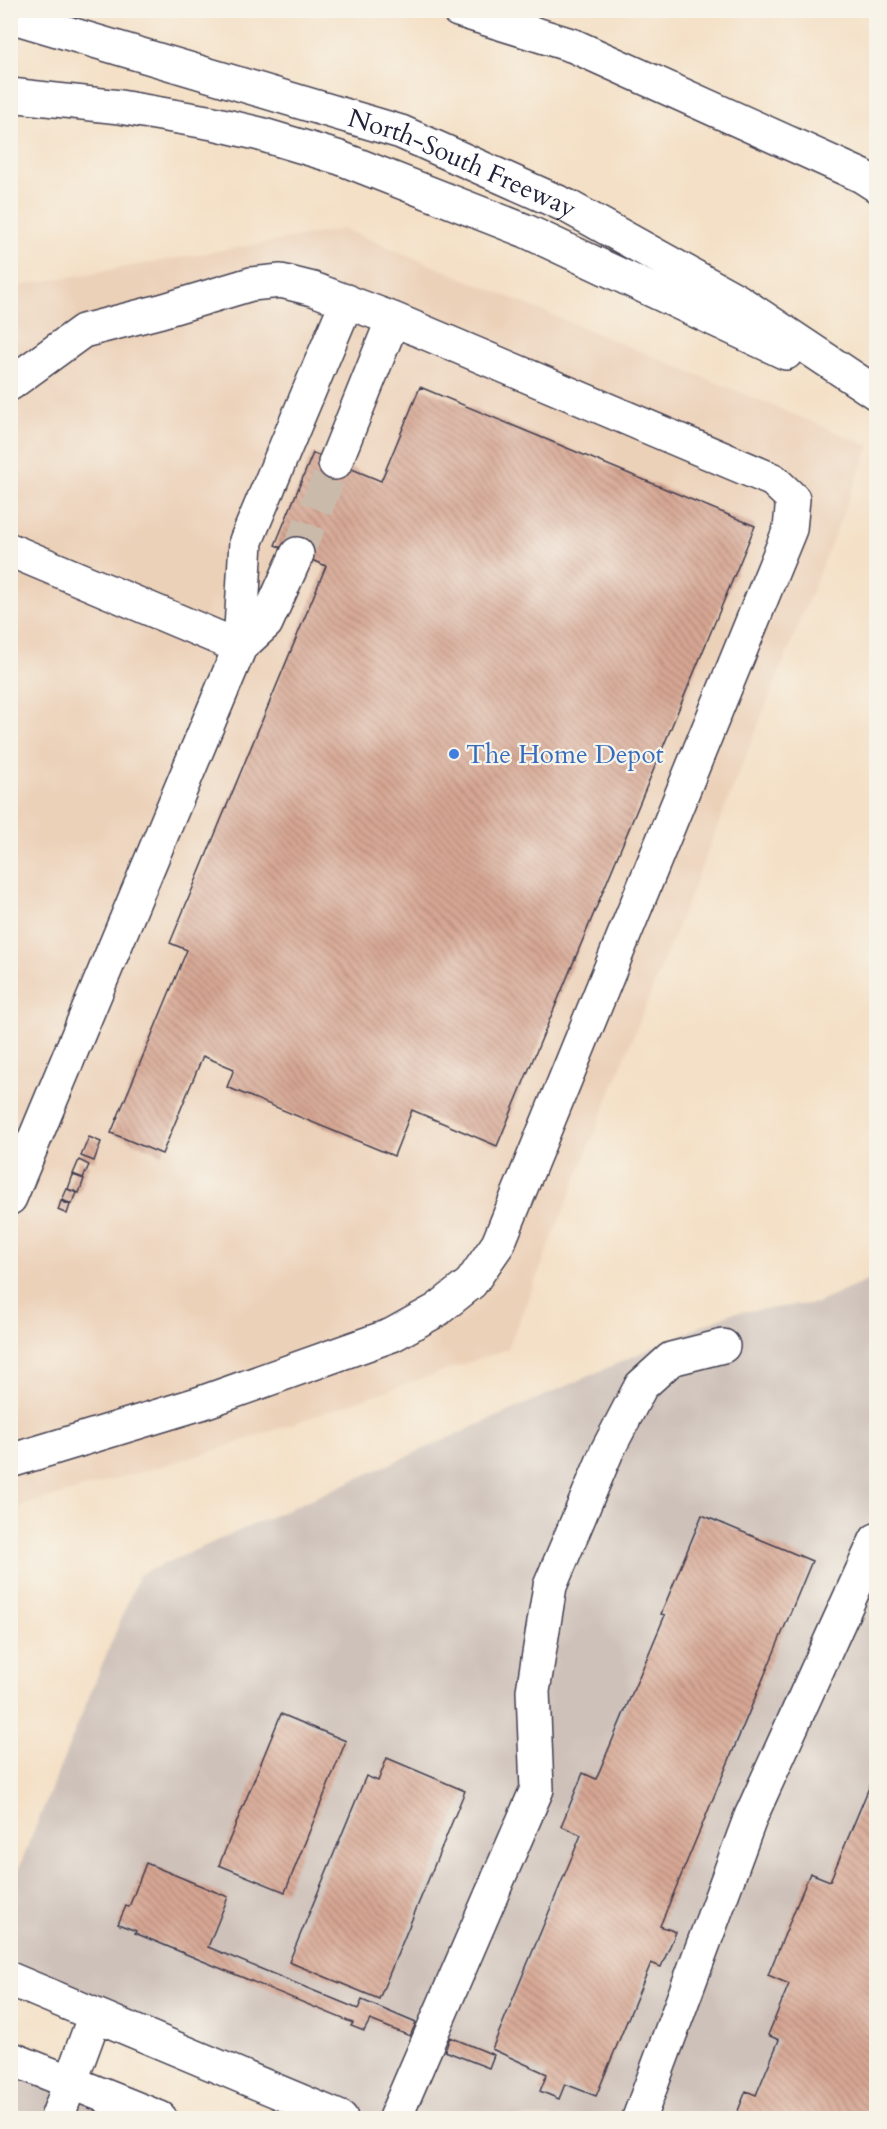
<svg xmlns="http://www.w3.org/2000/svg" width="887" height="2129" viewBox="0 0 887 2129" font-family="Cardo,serif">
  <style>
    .built { fill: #ecd1b9 }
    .industrial { fill: #cec1b9 }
    .building { fill: url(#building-back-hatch) }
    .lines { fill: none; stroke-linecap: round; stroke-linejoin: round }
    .minor-tunnel { stroke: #cabaaa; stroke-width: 33; stroke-dasharray: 33 16; stroke-linecap: butt }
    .minor-casing { stroke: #423e50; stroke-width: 36 }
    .major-casing { stroke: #423e50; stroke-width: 36 }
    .highway-casing { stroke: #423e50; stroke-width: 36 }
    .minor { stroke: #fff; stroke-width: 33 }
    .major { stroke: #fff; stroke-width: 33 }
    .highway { stroke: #fff; stroke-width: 33 }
    .shop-dot { fill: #3f7fe0; stroke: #f7f3e8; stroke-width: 2 }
    .labels { text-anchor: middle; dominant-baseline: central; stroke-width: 4.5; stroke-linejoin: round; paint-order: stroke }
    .street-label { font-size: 26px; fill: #22223b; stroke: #f7f3e8 }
    .shop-label { font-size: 26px; fill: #366cbe; stroke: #f7f3e8; text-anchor: start }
  </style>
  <defs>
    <pattern id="building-back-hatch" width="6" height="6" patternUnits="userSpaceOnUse" patternTransform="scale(1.5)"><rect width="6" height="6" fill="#d7a693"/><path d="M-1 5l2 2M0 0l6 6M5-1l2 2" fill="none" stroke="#ae8779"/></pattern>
  </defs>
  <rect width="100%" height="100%" fill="#f7f3e8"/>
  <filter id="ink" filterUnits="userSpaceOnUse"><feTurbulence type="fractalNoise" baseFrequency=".0167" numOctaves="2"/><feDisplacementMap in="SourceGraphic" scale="12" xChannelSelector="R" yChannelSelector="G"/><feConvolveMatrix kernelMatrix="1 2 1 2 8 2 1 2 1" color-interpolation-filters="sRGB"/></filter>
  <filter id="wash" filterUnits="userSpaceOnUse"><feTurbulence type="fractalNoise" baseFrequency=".008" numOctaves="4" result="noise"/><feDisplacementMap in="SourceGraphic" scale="24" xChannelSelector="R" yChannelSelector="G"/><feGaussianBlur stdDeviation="1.35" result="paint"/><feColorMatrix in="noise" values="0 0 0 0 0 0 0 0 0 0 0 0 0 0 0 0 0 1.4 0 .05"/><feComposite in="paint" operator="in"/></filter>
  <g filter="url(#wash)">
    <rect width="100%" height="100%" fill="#f4e0c6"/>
    <!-- built -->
    <path class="built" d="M344,229L870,446L508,1349L210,1452L11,1509V287Z"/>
    <!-- industrial -->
    <path class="industrial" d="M876,1277V2118H341L11,1979V1887L139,1575L731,1313L817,1303Z
      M11,2070L121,2118H11Z"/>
    <g id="blocks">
      <!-- building -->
      <path class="building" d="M420,387L755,526L497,1146L412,1110L394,1156L227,1087L234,1069L203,1056L162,1154L111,1133L187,950L170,943L326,566L275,545L313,453L381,481Z
        M89,1137L101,1142L94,1161L81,1156Z
        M79,1160L89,1165L83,1178L73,1174Z
        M73,1175L84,1179L79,1193L68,1189Z
        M67,1189L77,1193L72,1204L62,1200Z
        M61,1201L70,1205L67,1214L58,1210Z
        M702,1515L812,1561L660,1926L676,1932L661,1967L651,1963L596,2096L565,2084L559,2099L540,2091L547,2074L492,2049L581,1835L561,1826L583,1773L596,1779L665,1615L661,1614Z
        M281,1714L346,1741L285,1892L219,1865Z
        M387,1758L465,1791L379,1999L289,1962L366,1776L378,1781Z
        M876,1771V2118H735L746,2091L756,2095L779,2040L768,2035L789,1984L768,1975L810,1873L830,1881Z
        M146,1863L228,1897L208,1947L358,2009L362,2000L416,2023L410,2036L370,2020L364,2031L351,2026L353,2023L135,1933L136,1931L118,1924L126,1906L129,1907Z
        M450,2037L494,2055L489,2068L445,2051Z"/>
    </g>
  </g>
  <g filter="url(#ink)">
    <use href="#blocks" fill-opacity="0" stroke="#423e50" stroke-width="1.5"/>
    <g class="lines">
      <!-- minor-tunnel -->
      <path class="minor-tunnel" d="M297,554L335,463"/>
      <!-- minor casing -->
      <g class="minor-casing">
        <path id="minor" d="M10,384L83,331L161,311L251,284L281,281L313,289L393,319L773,480L793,499L790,529L498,1244L471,1283L437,1310L392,1335L201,1403L10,1461
          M335,463L393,319
          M10,550L240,647L246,541L347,301
          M10,1198L240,647L266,623L297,554
          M57,2118L70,2083
          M395,2118L537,1789L533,1691L550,1586L607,1451L641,1386L671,1359L723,1346
          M639,2118L751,1816L876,1540"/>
      </g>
      <!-- major casing -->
      <g class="major-casing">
        <path id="major" d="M10,1979L341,2118
          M10,2058L160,2118
          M70,2083L95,2015"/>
      </g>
      <!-- highway casing -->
      <g class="highway-casing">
        <g id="highway">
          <path d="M458,10L574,46L862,176L876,185"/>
          <path id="s1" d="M10,16L401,132L567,206L738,301L876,393"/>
          <path d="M10,95L120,107L213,123L260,134L340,158L526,231L786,353"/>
        </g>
      </g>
      <!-- minor -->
      <use href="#minor" class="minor"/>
      <!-- major -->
      <use href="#major" class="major"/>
      <!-- highway -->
      <use href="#highway" class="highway"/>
    </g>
  </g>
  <!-- markers -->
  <circle class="shop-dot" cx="454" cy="754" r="6"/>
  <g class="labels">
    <!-- street labels -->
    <g class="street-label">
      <text stroke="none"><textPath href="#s1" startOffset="476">North-South Freeway</textPath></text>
    </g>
    <!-- shop labels -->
    <g class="shop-label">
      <text x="466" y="754">The Home Depot</text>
    </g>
  </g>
  <!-- margin -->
  <rect width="887" height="2129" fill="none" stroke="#f7f3e8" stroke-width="36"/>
</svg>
